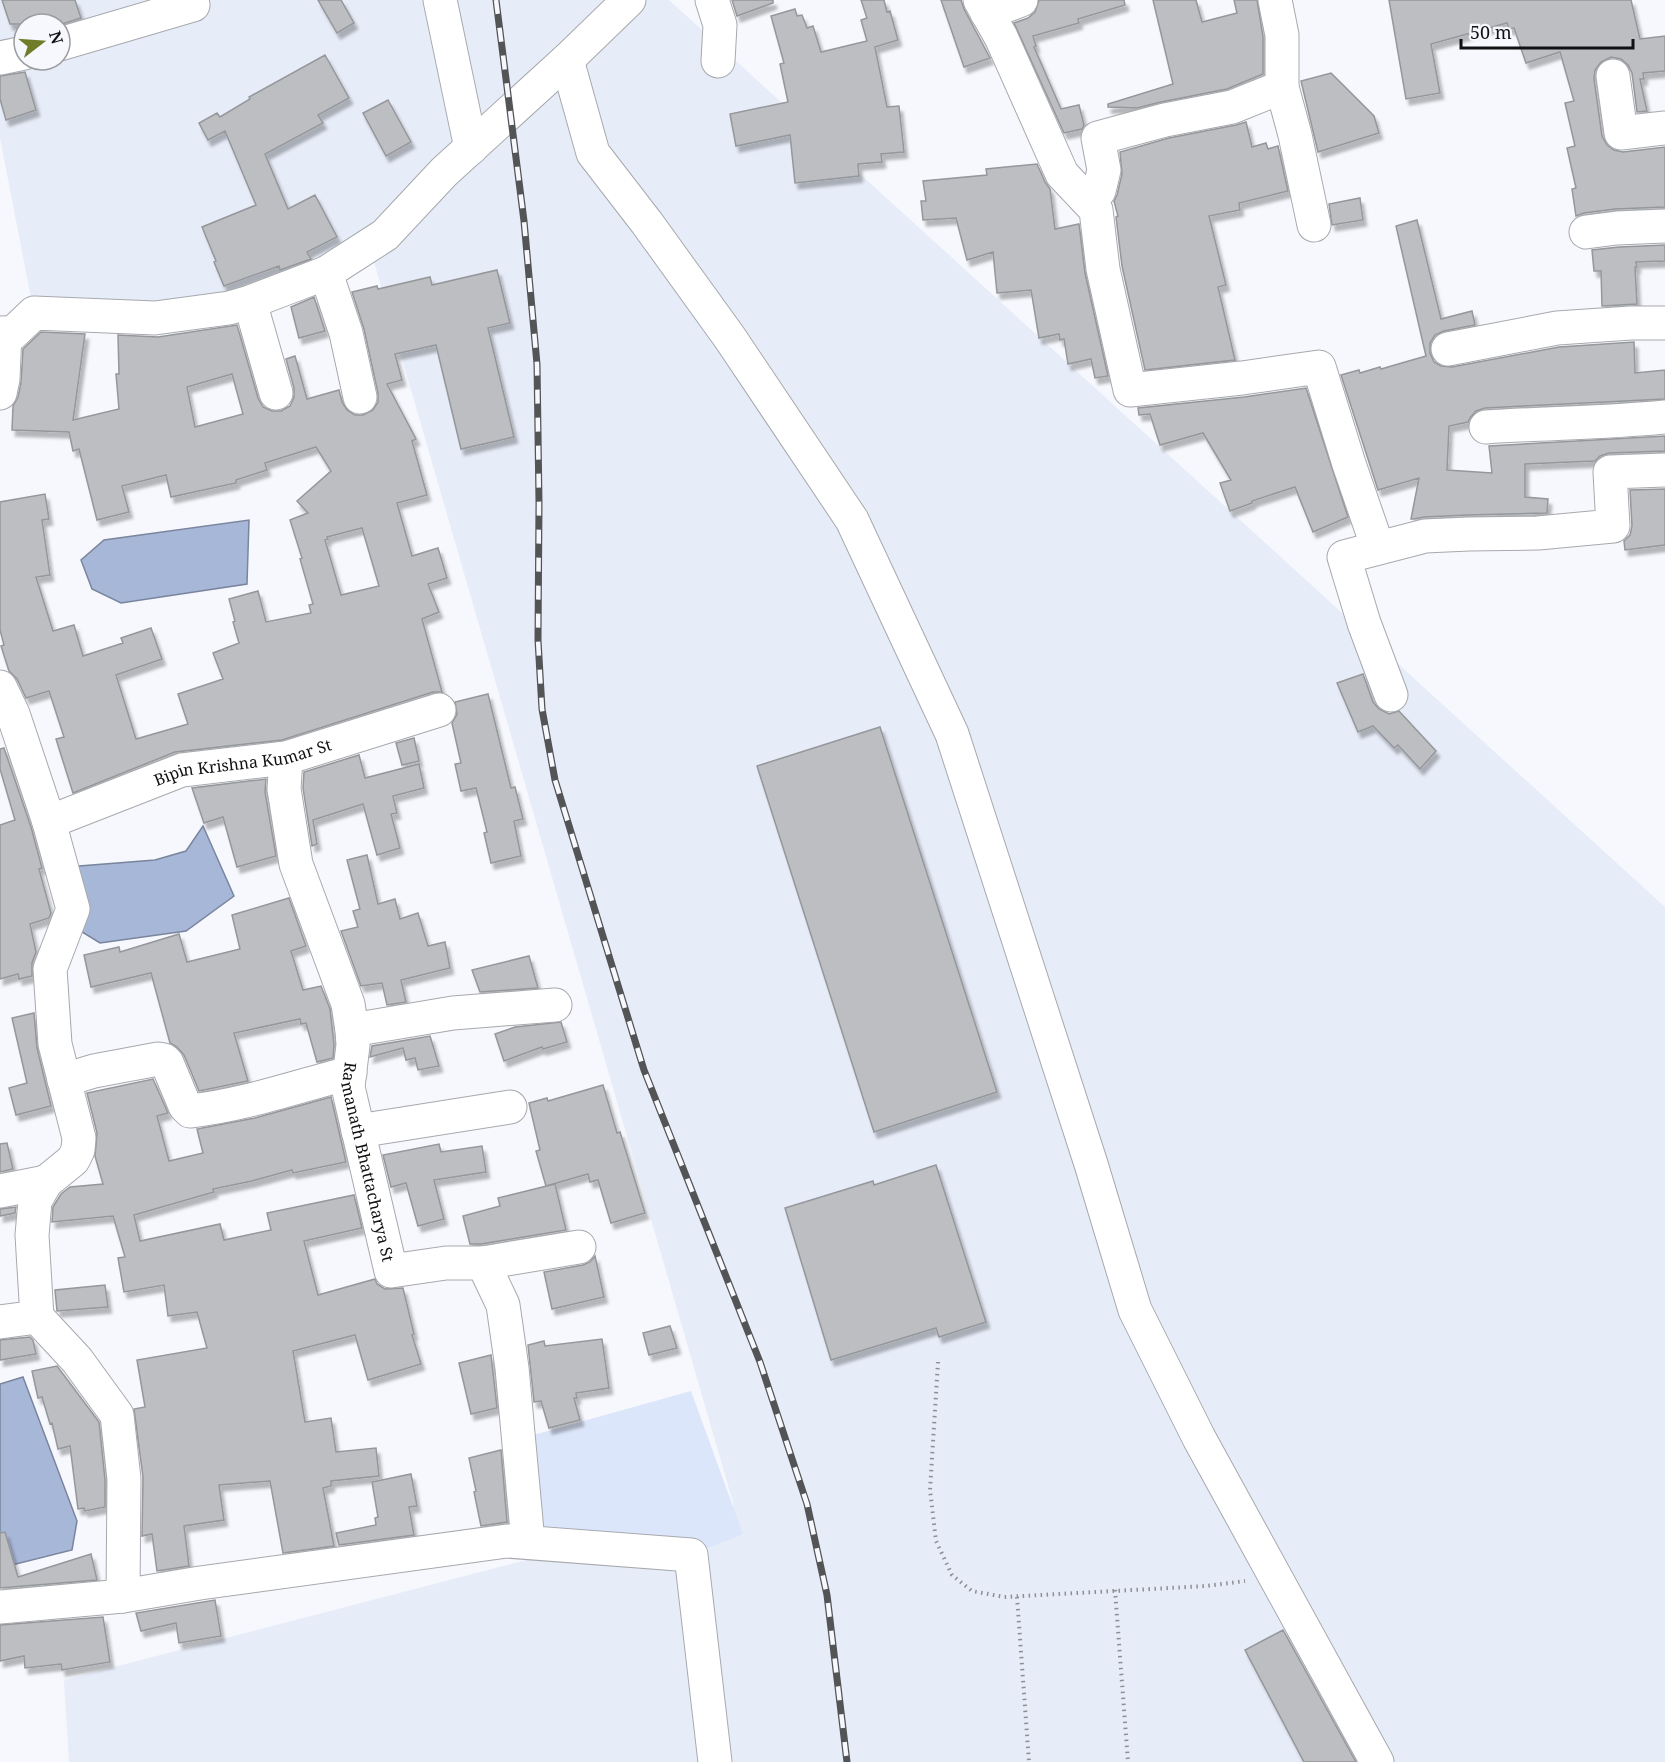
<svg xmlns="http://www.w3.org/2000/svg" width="1665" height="1762" viewBox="0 0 1665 1762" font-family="'Noto Serif',serif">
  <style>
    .built { fill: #e6ecf8; fill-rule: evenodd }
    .green { fill: #dce6fb }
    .water { fill: #a7b7d8; stroke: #7a859d; stroke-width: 1.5 }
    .building { fill: #bcbec2; stroke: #95979b; stroke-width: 1.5; fill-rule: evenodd; filter: url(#shadow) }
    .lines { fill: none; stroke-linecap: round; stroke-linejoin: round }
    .minor-casing { stroke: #a7a9ad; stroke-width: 35 }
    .path { stroke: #8e8f92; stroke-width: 4; stroke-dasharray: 1.5 4.5; stroke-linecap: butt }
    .minor { stroke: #fff; stroke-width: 33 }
    .rail-casing { stroke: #525456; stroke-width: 7 }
    .rail { stroke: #f6f8fd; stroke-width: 4.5; stroke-dasharray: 14; stroke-linecap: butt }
    .labels { text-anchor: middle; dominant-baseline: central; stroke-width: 4.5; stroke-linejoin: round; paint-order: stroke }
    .street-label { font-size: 16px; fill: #101112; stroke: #f6f8fd }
  </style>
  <defs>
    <filter id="shadow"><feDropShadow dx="3.5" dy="6" stdDeviation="1.5" flood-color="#0004"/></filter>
  </defs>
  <rect width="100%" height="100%" fill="#f6f8fd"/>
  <!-- built -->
  <path class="built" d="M0,0H669L1665,907V1762H69L64,1680L734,1506L374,262L208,300L32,303L0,138ZM24,24H60V60H24Z"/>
  <!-- green -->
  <path class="green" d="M691,1391L743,1534L691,1555L528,1542L519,1439Z"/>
  <!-- water -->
  <path class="water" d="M249,520L247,584L121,603L92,589L81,560L104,540Z
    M203,826L234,896L186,931L100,943L74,927L67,867L155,860L186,851Z
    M23,1377L77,1521L72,1550L0,1568V1384Z"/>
  <!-- building -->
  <path class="building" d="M2,0H75L81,18L62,24H10Z
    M318,0H341L354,23L337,33Z
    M732,0H773V3L737,16Z
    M861,0H884L887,12L890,11L898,40L875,47L887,107L899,106L904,152L881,154L882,162L858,164L859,176L795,183L790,135L736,146L730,114L788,102L780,64L784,63L771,16L795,9L797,16L802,15L807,28L813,26L821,52L867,41L861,20L867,18Z
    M941,0H961L964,9L990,58L964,67Z
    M1039,0H1124L1125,5L1078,19L1079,23L1033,36L1036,46L1034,47L1061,109L1079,105L1084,125L1082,129L1064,133L1014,23L1028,18L1035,12Z
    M1153,0H1196L1202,22L1237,13L1234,0H1257L1263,37V74L1227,89L1161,102L1137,108L1108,107V104L1173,84Z
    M1389,0H1631L1640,39L1665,36V71L1643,73L1644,79H1640L1647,111L1637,112L1632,73L1628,65L1621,59L1611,57L1601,62L1595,70L1594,79L1602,136L1607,145L1614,150L1623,152L1665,147V207L1615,209L1584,213L1576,216L1572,189L1576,188L1567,148L1575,146L1565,103L1574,101L1560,52L1526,63L1514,28L1509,29L1507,23L1431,44L1440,93L1406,99Z
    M325,55L349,98L318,115L323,123L265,154L288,209L315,195L337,237L307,252L311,259L280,270L279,266L224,286L214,262L216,261L202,227L256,205L225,131L208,140L199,123L217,113L220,117L250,99L249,97Z
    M25,72L36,110L6,120L0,99V76Z
    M1331,73L1374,116L1379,133L1318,152L1301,81Z
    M388,100L411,142L386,156L363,113Z
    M1246,122L1252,147L1266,143L1268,149L1278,146L1288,191L1239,203L1240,210L1209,216L1226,285L1218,287L1235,360L1145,370L1122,266L1116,217L1118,216L1114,201L1117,195L1122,174L1120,152L1169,138L1236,125Z
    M1037,164L1045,182L1050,189L1055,229L1079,224L1085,273L1108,376L1095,378L1091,359L1068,364L1064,339L1060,340L1059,334L1039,338L1031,290L997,293L993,252L967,260L956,218L923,220L921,201H926L923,181L987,175L986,169Z
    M1360,198L1363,220L1332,225L1329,204Z
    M1417,220L1441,319L1472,311L1475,325L1444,331L1435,335L1430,343V353L1434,362L1441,366L1452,367L1559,347L1634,342L1635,373L1665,370V399L1485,408L1476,411L1470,418L1468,422L1449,426L1447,470L1492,473L1489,446L1665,436V451L1609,453L1600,456L1595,461L1525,464V497L1548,499L1547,513L1468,515L1424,517L1414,519H1411L1419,478L1378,490L1341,375L1359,370L1360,373L1380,367L1381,369L1426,356L1396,226Z
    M1665,245V261L1636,262L1637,267H1635L1637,304L1602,306L1601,271H1594L1592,250L1619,247Z
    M497,270L510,323L488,328L514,437L461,449L436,345L395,354L402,380L387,384L416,439L412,441L427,495L397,503L412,556L438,548L447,578L428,584L439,612L422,619L442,692H433L282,740L175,752L73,793L56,739L64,737L49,691L26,698L17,679L9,671L1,646L4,645L0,630V502L45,494L49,519L42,520L50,575L36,577L53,631L74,625L83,656L123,643L121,638L151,628L162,659L116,675L136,739L188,724L178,694L223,679L213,653L239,643L233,622L235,621L229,599L258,591L266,622L311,613L309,605L313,604L300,559L302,558L290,520L308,513L297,501L331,471L316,447L265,463L267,470L236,480V483L171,497L166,475L122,486L129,512L97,520L79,449L73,451L69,432L12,430L13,406L18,397L21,383L23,349L41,332L85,334L73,420L119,409L116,374H119L118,335L158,337L237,325L258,398L263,407L272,411H281L290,406L294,397V388L286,359L295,356L307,399L339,390L342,402L347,410L355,415H363L373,410L378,402V393L364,329L352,292L377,286L378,289L430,277L432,285ZM232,374L243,414L195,427L187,387ZM362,528L379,586L341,595L325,540L328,539L327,537Z
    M314,297L325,331L299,338L291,307Z
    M1306,388L1348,517L1313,532L1295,487L1252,501V503L1230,511L1220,483L1231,480L1203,433L1160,445L1150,414L1139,415L1138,408L1244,397Z
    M1665,489V545L1625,550L1624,541L1630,535L1632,526L1630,490Z
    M1363,674L1373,702L1379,709L1389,714L1399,711L1436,751L1420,769L1398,745L1394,748L1373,726L1358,732L1337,683Z
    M488,694L511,788L515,787L523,819L514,821L521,856L491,863L484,833L487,832L476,788L461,791L455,764L461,763L452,723L457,714L455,702Z
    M880,727L997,1092L874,1132L757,766Z
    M414,738L419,761L402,765L396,743Z
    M4,748L31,827L42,868L39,869L51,913L49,918L30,924L36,952L32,963V976L19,979L18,974L0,979V825L15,820L0,769V749Z
    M359,755L365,778L419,764L424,788L393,796L397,813L391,814L400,848L377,855L363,804L313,820L317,844L312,846L303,788L304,772Z
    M266,779L265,792L276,856L237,867L223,817L204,823L192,788Z
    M367,855L378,904L395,899L400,919L418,913L428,946L445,942L450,968L401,980L406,1002L387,1005L382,983L361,986L341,931L358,927L353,911L360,909L347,860Z
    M289,898L306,946L291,951L303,990L321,986L330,1009L334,1045L333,1058L317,1062L306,1023L301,1024L300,1019L234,1033L248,1081L199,1091L184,1055L177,1047L170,1043L151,973L91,987L84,955L119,947L120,952L179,934L187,962L240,949L232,915Z
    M529,956L538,988L480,992L472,970Z
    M34,1013L37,1048L51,1106L16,1115L9,1088L27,1083L12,1018Z
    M561,1022L567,1042L543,1049L542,1047L504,1061L495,1034L515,1027Z
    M430,1036L439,1066L418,1070L415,1058L406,1060L403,1048L370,1057L372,1046Z
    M153,1079L168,1113L157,1116L169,1161L203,1153L197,1129L255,1118L331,1097L346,1162L293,1173L292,1170L252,1181L213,1189L214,1192L134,1215L140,1241L220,1224L224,1240L271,1230L267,1213L354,1195L362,1228L304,1241L318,1295L375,1279L377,1284L385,1289L403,1288L414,1334L412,1335L421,1364L368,1380L355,1335L293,1351L305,1422L331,1418L336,1452L376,1448L379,1476L331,1481V1486L323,1488L334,1546L283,1553L270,1481L219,1485L224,1520L184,1526L189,1566L157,1571L152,1534L142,1536L143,1477L134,1409L145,1407L137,1360L207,1348L197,1312L168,1316L164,1285L124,1292L118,1258L125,1257L113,1216L52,1222L53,1207L61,1194L70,1187L103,1184L95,1156L97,1133L87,1093Z
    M603,1085L617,1133L620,1132L645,1213L611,1223L598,1180L590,1182L588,1174L546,1186L536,1151L540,1150L529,1103L547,1098L548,1101Z
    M7,1143L13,1169L0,1172V1144Z
    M439,1144L441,1152L482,1146L486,1172L434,1180L444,1219L418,1226L406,1183L391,1187L383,1155Z
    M936,1165L986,1322L939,1337L936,1328L831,1360L785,1208L873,1181L874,1185Z
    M555,1184L566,1230L481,1244H470L463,1216L500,1206L498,1198Z
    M16,1207L15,1213L0,1216V1209Z
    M595,1256L604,1297L552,1309L544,1272L583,1265L590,1262Z
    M105,1285L108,1307L57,1311L55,1290Z
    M670,1326L677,1348L649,1355L643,1333Z
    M30,1337L33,1340L36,1354L0,1360V1340Z
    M602,1339L609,1388L576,1393L577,1398H574L580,1420L549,1428L541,1401L534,1402L528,1345L544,1341L545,1346Z
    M491,1355L497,1408L471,1414L459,1363Z
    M57,1366L99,1422L105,1480V1507L85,1511L84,1508L78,1509L70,1446L58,1449L52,1423L50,1424L42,1397L38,1398L32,1371Z
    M501,1450L507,1522L481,1526L474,1492L476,1491L469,1458Z
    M411,1474L417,1506L409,1507L414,1535L339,1545L336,1533L376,1525L375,1518L378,1517L372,1482Z
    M5,1532L18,1577L91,1554L97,1580L0,1588V1533Z
    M215,1600L221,1636L179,1643L176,1623L141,1631L136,1613Z
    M103,1617L110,1662L62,1670L61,1664L25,1668L24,1656L0,1661V1625Z
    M1283,1630L1356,1762H1304L1245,1650Z"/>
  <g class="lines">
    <!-- minor casing -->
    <g class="minor-casing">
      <g id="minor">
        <path d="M440,0L471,148"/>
        <path d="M712,0L720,25L718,61"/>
        <path d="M980,0L1001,37L1062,174L1096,210L1103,269L1130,390L1242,378L1319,367L1349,464L1378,548"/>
        <path d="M1275,0L1282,35V87"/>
        <path d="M987,13L1021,0"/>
        <path d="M60,44L193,5"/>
        <path d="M0,58L24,53"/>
        <path d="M567,60L593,153L647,223L730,338L852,520L952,734L1091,1164L1135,1310L1199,1438L1377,1762"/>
        <path d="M1613,76L1621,133L1665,128"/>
        <path d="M1082,194L1099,191L1104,170L1098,138L1165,120L1232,107L1282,87L1295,135L1314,225"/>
        <path d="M1586,232L1617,228L1665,226"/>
        <path d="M326,273L346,333L360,397"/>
        <path d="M250,302L276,393"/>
        <path d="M0,333L12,334L34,313L155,318L229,308L250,302L326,273L385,235L444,172L567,60L629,0"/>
        <path d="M1448,349L1557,328L1631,323H1665"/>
        <path d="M0,393L3,379L5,333"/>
        <path d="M1486,427C1546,423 1605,423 1665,417"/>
        <path d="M0,687L13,714L49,822L73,909L50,969L55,1044L79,1138L78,1150L73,1160L46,1182L35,1201L32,1235L37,1317L77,1360L117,1415L124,1479L123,1596"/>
        <path d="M1391,695L1364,623L1344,557L1425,536L1469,534L1538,533L1613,526L1610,472L1665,470"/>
        <path id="s1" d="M286,758L284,789L296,864L348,1004L352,1030L353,1045L348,1087L391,1271L446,1263H483L503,1305L512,1368L528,1542"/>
        <path id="s2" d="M49,822L182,770L286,758L439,710"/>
        <path d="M352,1030L453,1013L555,1005"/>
        <path d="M64,1080L94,1071L158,1059L164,1060L167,1063L185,1106L190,1111C245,1105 297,1086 350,1073"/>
        <path d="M358,1131L510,1107"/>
        <path d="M0,1191L46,1182"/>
        <path d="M483,1263L579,1247"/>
        <path d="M0,1322L37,1317"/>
        <path d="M0,1607L123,1596L200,1583L507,1541L691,1555L715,1762"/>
      </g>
    </g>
    <!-- path -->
    <path class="path" d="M938,1362L930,1490L936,1541L952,1575L972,1591L1004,1597L1206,1586L1245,1581
      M1115,1590L1128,1762
      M1017,1597L1029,1762"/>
    <!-- minor -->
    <use href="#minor" class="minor"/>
    <!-- rail casing -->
    <g class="rail-casing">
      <path id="rail" d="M496,0L524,221L537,364L539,503L538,640L542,709L555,780L644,1070L760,1362L807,1504L827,1595L847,1762"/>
    </g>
    <!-- rail -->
    <use href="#rail" class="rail"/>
  </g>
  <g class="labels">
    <!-- street labels -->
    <g class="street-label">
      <text stroke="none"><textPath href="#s2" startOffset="204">Bipin Krishna Kumar St</textPath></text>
      <text stroke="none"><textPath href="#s1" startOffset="417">Ramanath Bhattacharya St</textPath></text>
    </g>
  </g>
  <!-- north arrow -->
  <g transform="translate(42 42) rotate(73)"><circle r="28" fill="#f6f8fd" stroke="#9a9c9f" stroke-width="1.5"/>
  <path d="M0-4.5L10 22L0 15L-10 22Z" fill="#717c28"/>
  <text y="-9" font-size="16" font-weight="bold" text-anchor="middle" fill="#101112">N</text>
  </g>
  <!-- scale -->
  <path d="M1461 39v9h172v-9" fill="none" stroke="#101112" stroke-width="3"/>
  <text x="1470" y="39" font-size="18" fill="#101112" stroke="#f6f8fd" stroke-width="4.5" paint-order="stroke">50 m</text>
</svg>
